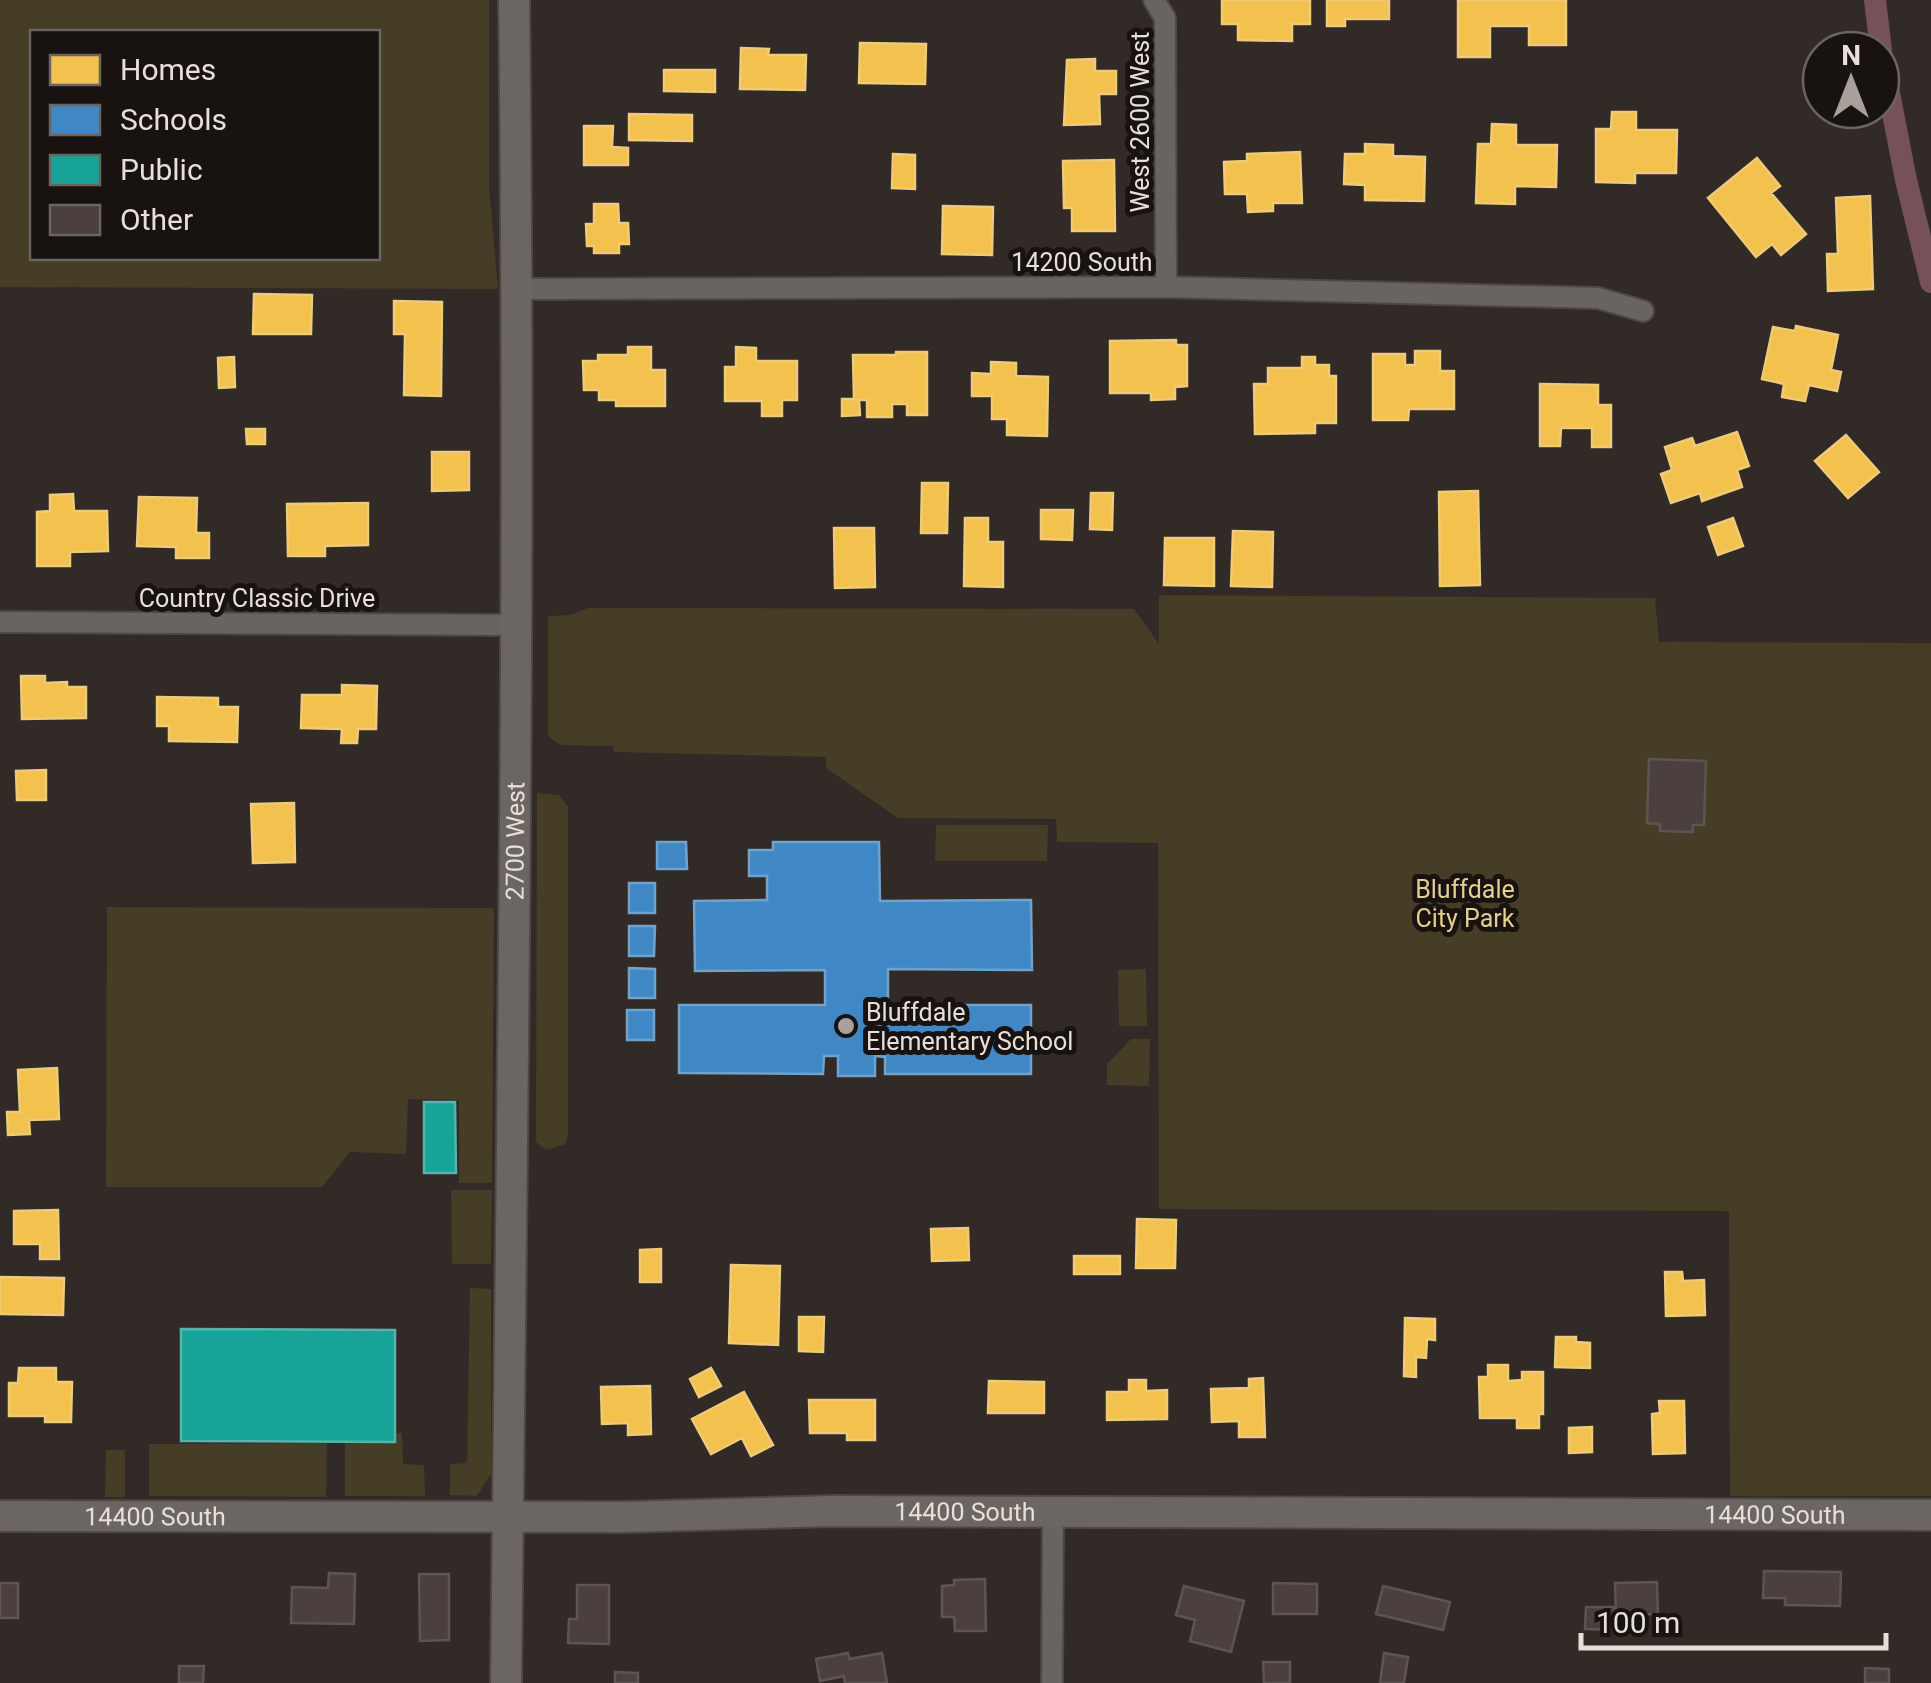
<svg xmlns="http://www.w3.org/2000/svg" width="1931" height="1683" viewBox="0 0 1931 1683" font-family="Roboto,sans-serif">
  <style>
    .green { fill: #453d26; fill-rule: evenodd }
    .homes { fill: #f2c14e; stroke: #efca78; stroke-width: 2.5 }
    .schools { fill: #3f88c5; stroke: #71a2cb; stroke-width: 2.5 }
    .public { fill: #17a398; stroke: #55b5ac; stroke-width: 2.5 }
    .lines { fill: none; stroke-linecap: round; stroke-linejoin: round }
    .canal { stroke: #765258; stroke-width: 22 }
    .building { fill: #4b403d; stroke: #5c5553; stroke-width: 2.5 }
    .street-casing { stroke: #4d4844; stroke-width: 24 }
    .secondary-casing { stroke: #4d4844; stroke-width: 34 }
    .street { stroke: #686460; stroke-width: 20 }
    .secondary { stroke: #6c6662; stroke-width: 30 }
    .poi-dot { fill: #a7a09b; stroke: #181310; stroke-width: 4 }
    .labels { text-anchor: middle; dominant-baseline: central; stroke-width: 10; stroke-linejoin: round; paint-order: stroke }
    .street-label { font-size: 25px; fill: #e7dfda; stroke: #181310 }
    .park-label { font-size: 25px; fill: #e2cf91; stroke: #181310 }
    .poi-label { font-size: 25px; fill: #e7dfda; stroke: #181310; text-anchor: start }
  </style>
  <rect width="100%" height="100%" fill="#312a26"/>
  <!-- green -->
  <path class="green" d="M0,0H489V185L498,289L0,287ZM32,32H378V258H32Z
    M1159,595L1655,598L1659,642L1931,643V1496H1730L1729,1211L1159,1209L1158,843L1057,842L1056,819L898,818L826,768V757L614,752L613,746L560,745L548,736V616L571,615L588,608L1134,609L1159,644Z
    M537,793L559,795L568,807V1135L565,1144L546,1150L536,1142Z
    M936,825H1048L1047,861H935Z
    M107,907L494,908L492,1183H459V1100L408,1099L406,1154L350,1152L322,1187H106Z
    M1146,969L1147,1026H1119L1118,970Z
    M1131,1039H1150L1149,1086L1107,1085V1064Z
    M451,1190H492L491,1264H452Z
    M470,1288L491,1289V1474L477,1496L450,1495V1464L467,1463Z
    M396,1433H402L403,1464L424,1465L425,1496H345V1442H395Z
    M327,1443L326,1497L149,1496V1444Z
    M106,1450H125V1497H105Z"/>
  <!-- homes -->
  <path class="homes" d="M1222,0H1310V24H1292V41L1238,40V24H1222Z
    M1327,0H1389V19H1345V26H1327Z
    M1458,0H1566V45H1529V26H1490V57H1458Z
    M860,43L926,44L925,84L859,83Z
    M741,48L769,49L768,55H806L805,90L740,89Z
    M1095,59V71H1116V94H1099L1100,124L1064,125L1067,60Z
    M664,70H715V92L664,91Z
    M1612,112H1636V130H1677L1676,173H1635V183L1596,182V129H1611Z
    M629,114L692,115V141L629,140Z
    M1492,124L1516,125V145H1557L1556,187L1515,186V204L1476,203L1478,144H1491Z
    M584,126H613L612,147L628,148V165H584Z
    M1365,144L1393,145V156L1425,157L1424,201L1365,200V185L1344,184L1345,154H1365Z
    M1300,152L1302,203H1273V211L1248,212L1247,194H1225L1224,162L1247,161V154Z
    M893,154L915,155V189L892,188Z
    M1757,158L1780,186L1771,193L1806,234L1781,255L1772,244L1756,257L1708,198Z
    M1114,160L1115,231H1072V208H1064L1063,161Z
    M1870,196L1873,289L1828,291L1827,254H1838L1836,198Z
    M594,204H618L619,223H628L629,244H619V253H594V246H587L586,224H594Z
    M943,206L993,207L992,255L942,254Z
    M254,294L312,295L311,334H253Z
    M394,301L442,302L441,396L404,395L405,334H394Z
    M1796,326L1838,335L1831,370L1841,372L1837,391L1809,385L1805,401L1782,397L1784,384L1762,379L1773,327L1795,331Z
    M1176,340V345H1187V386L1175,387V399L1151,400V393H1110V341Z
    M628,347H651V370H665V406H616V400H599V390H584L583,361H598V355H628Z
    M736,347L756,348V361H797V400H782V416H762V401H725V367H736Z
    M1415,351H1440V371H1454V409H1409L1408,420H1373V354H1405V365H1415Z
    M896,352H927V415H907V404H892V417H867V400H859L860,415L842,416V399H854L853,355H896Z
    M234,357L235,387L219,388L218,358Z
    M1302,357H1315V365H1329V376H1336V423H1315V433L1255,434L1254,384H1268V368H1302Z
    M991,362L1016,363V376L1048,377L1047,436L1007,435V419H992V396H972V373L991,374Z
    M1540,384L1598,385V405H1611V447H1592V428H1561L1560,446H1540Z
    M246,429H265V444H247Z
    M1737,432L1749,466L1737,470L1742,487L1702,501L1700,493L1671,503L1661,474L1672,470L1665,447L1692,438L1695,446Z
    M1846,435L1879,472L1848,498L1815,461Z
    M432,452H469V490L432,491Z
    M922,483H948L947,533H921Z
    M1478,491L1480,585L1440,586L1439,492Z
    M1091,493H1113L1112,530L1090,529Z
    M73,494L74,511H107L108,551L70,552V566H37V512L50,511V495Z
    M139,497L197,498L196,533H209V558H176V547L137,546Z
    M368,503V545L325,546V556H288L287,504Z
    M1041,510H1073L1072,540L1041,539Z
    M965,518H988V542H1003V587L964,586Z
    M1733,518L1743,546L1718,555L1708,527Z
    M834,528H874L875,587L835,588Z
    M1233,531L1273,532L1272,587L1231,586Z
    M1165,538H1214V586L1164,585Z
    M21,676H45V683L67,682V687H86V718L22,719Z
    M342,685L377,686L376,729H358L357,743H341L342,729L301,728L302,695H342Z
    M157,697L218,698V707H238L237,742L169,741V726H157Z
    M46,770V800H17L16,771Z
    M294,803L295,862L253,863L251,804Z
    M57,1068L59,1119L29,1120L30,1134L8,1135L7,1112H20L18,1070Z
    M58,1210L59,1259H40V1244H14V1211Z
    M1137,1219L1176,1220L1175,1268H1136Z
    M968,1228L969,1260L932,1261L931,1229Z
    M661,1249V1282H640V1250Z
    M1074,1256H1120V1274H1074Z
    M731,1265L780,1266L778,1345L729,1343Z
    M1665,1272H1682L1683,1281L1704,1280L1705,1315L1666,1316Z
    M0,1277L64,1278L63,1315L0,1314Z
    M799,1317H824L823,1352L799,1351Z
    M1405,1318L1435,1319V1340L1427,1339L1426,1358L1416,1357V1377L1404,1376Z
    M1556,1337H1576V1342L1590,1343V1368L1555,1367Z
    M1488,1365H1508V1381L1522,1380V1372H1543V1414H1539V1428H1517V1418H1480L1479,1377H1488Z
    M19,1368H56V1382H72L71,1422H45V1416H9V1383H18Z
    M711,1368L721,1386L699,1397L690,1379Z
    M1263,1378L1265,1437H1239V1421L1212,1422L1211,1389L1249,1388V1379Z
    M1129,1380H1146V1391L1167,1390V1419L1107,1420V1392H1129Z
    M989,1381L1044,1382V1413H988Z
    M650,1386L651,1434L628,1435V1423L602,1424L601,1387Z
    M744,1392L773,1445L751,1456L742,1438L711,1454L692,1419Z
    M809,1400H875V1440H847V1433H810Z
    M1659,1401H1684L1685,1453L1653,1454L1652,1414L1660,1413Z
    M1592,1427V1452L1569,1453V1428Z"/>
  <!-- schools -->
  <path class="schools" d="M657,842H686L687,869H657Z
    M773,842H879L880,901L1031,900L1032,970L888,969V1005H1031V1074H885V1057L875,1056V1076H838V1056H824L823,1074L679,1073V1005H825V970L695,971L694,901L767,900V876H749V850H773Z
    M629,883H655V913H629Z
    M629,926H655L654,956H629Z
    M629,968L655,969V998H629Z
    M627,1010H654V1040H627Z"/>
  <!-- public -->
  <path class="public" d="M424,1102H455L456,1173H424Z
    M181,1329L395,1330V1442L181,1441Z"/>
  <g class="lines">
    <!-- canal -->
    <path class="canal" d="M1875,0L1881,50
      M1881,52L1906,180L1931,282"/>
  </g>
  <!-- building -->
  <path class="building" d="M1649,759L1706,761L1704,825H1693V832L1660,831V824L1647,823Z
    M1764,1571L1841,1572L1840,1606L1785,1605V1598H1763Z
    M329,1573L355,1574L354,1624L291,1623L292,1587L328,1588Z
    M419,1574H449V1640L420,1641Z
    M985,1579L986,1631H955L954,1617H942V1586L954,1585V1580Z
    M1657,1582L1658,1614L1616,1615L1615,1583Z
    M0,1583H18V1618H0Z
    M1273,1583L1317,1584V1614H1273Z
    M577,1585H609V1644L568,1643L569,1619H577Z
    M1184,1586L1244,1601L1231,1652L1190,1641L1195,1620L1176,1615Z
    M1383,1586L1450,1602L1443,1630L1376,1614Z
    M1586,1607H1614V1630L1585,1629Z
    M848,1653L849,1659L882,1653L887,1683H845L844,1676L820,1681L816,1659Z
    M1384,1653L1408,1657L1404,1683H1380Z
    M1263,1662H1290V1683H1264Z
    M179,1666H204L203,1683H179Z
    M1865,1668L1889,1669V1683H1865Z
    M615,1672L638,1673V1683H615Z"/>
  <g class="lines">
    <!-- street casing -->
    <g class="street-casing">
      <path id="street" d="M1154,0L1165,18L1166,287
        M519,289L1166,287L1598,298L1643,311
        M0,622L515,625
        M1052,1683L1053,1511"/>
    </g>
    <!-- secondary casing -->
    <g class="secondary-casing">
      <g id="secondary">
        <path id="s1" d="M0,1516L626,1517L832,1511L1931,1515"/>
        <path id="s2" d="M506,1683C512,1122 521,561 514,0"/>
      </g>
    </g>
    <!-- street -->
    <use href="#street" class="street"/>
    <!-- secondary -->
    <use href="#secondary" class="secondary"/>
  </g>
  <!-- markers -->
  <circle class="poi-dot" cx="846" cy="1026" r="10"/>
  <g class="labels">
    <!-- street labels -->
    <g class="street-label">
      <text transform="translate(1140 122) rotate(-90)">West 2600 West</text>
      <text x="1082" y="262">14200 South</text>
      <text x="257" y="598">Country Classic Drive</text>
      <text stroke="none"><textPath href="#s2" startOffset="842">2700 West</textPath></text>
      <text stroke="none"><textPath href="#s1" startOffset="965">14400 South</textPath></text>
      <text stroke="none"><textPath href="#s1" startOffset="1775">14400 South</textPath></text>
      <text stroke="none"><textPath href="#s1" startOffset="155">14400 South</textPath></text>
    </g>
    <!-- park labels -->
    <g class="park-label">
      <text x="1465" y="889">Bluffdale<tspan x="1465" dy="29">City Park</tspan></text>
    </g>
    <!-- poi labels -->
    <g class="poi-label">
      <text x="866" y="1012">Bluffdale<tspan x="866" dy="29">Elementary School</tspan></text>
    </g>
  </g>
  <!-- legend -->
  <rect x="30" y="30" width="350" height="230" fill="#181310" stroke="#6b6561" stroke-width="2.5"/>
  <rect x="50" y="55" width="50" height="30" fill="#f2c14e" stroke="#6b6561" stroke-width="2.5"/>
  <text x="120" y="80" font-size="30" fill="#e7dfda">Homes</text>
  <rect x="50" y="105" width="50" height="30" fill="#3f88c5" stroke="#6b6561" stroke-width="2.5"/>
  <text x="120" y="130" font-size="30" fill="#e7dfda">Schools</text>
  <rect x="50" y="155" width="50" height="30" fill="#17a398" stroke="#6b6561" stroke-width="2.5"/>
  <text x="120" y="180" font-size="30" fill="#e7dfda">Public</text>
  <rect x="50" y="205" width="50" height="30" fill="#4b403d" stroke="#6b6561" stroke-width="2.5"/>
  <text x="120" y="230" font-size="30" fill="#e7dfda">Other</text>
  <!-- north arrow -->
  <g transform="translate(1851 80)"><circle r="48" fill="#181310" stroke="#6b6561" stroke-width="2.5"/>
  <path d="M0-8L18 38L0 25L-18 38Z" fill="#a7a09b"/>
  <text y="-15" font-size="28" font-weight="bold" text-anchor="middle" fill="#e7dfda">N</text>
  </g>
  <!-- scale -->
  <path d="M1581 1633v15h305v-15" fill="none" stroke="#e7dfda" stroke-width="5"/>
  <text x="1596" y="1633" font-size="30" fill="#e7dfda" stroke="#181310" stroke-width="8" paint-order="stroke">100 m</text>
</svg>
